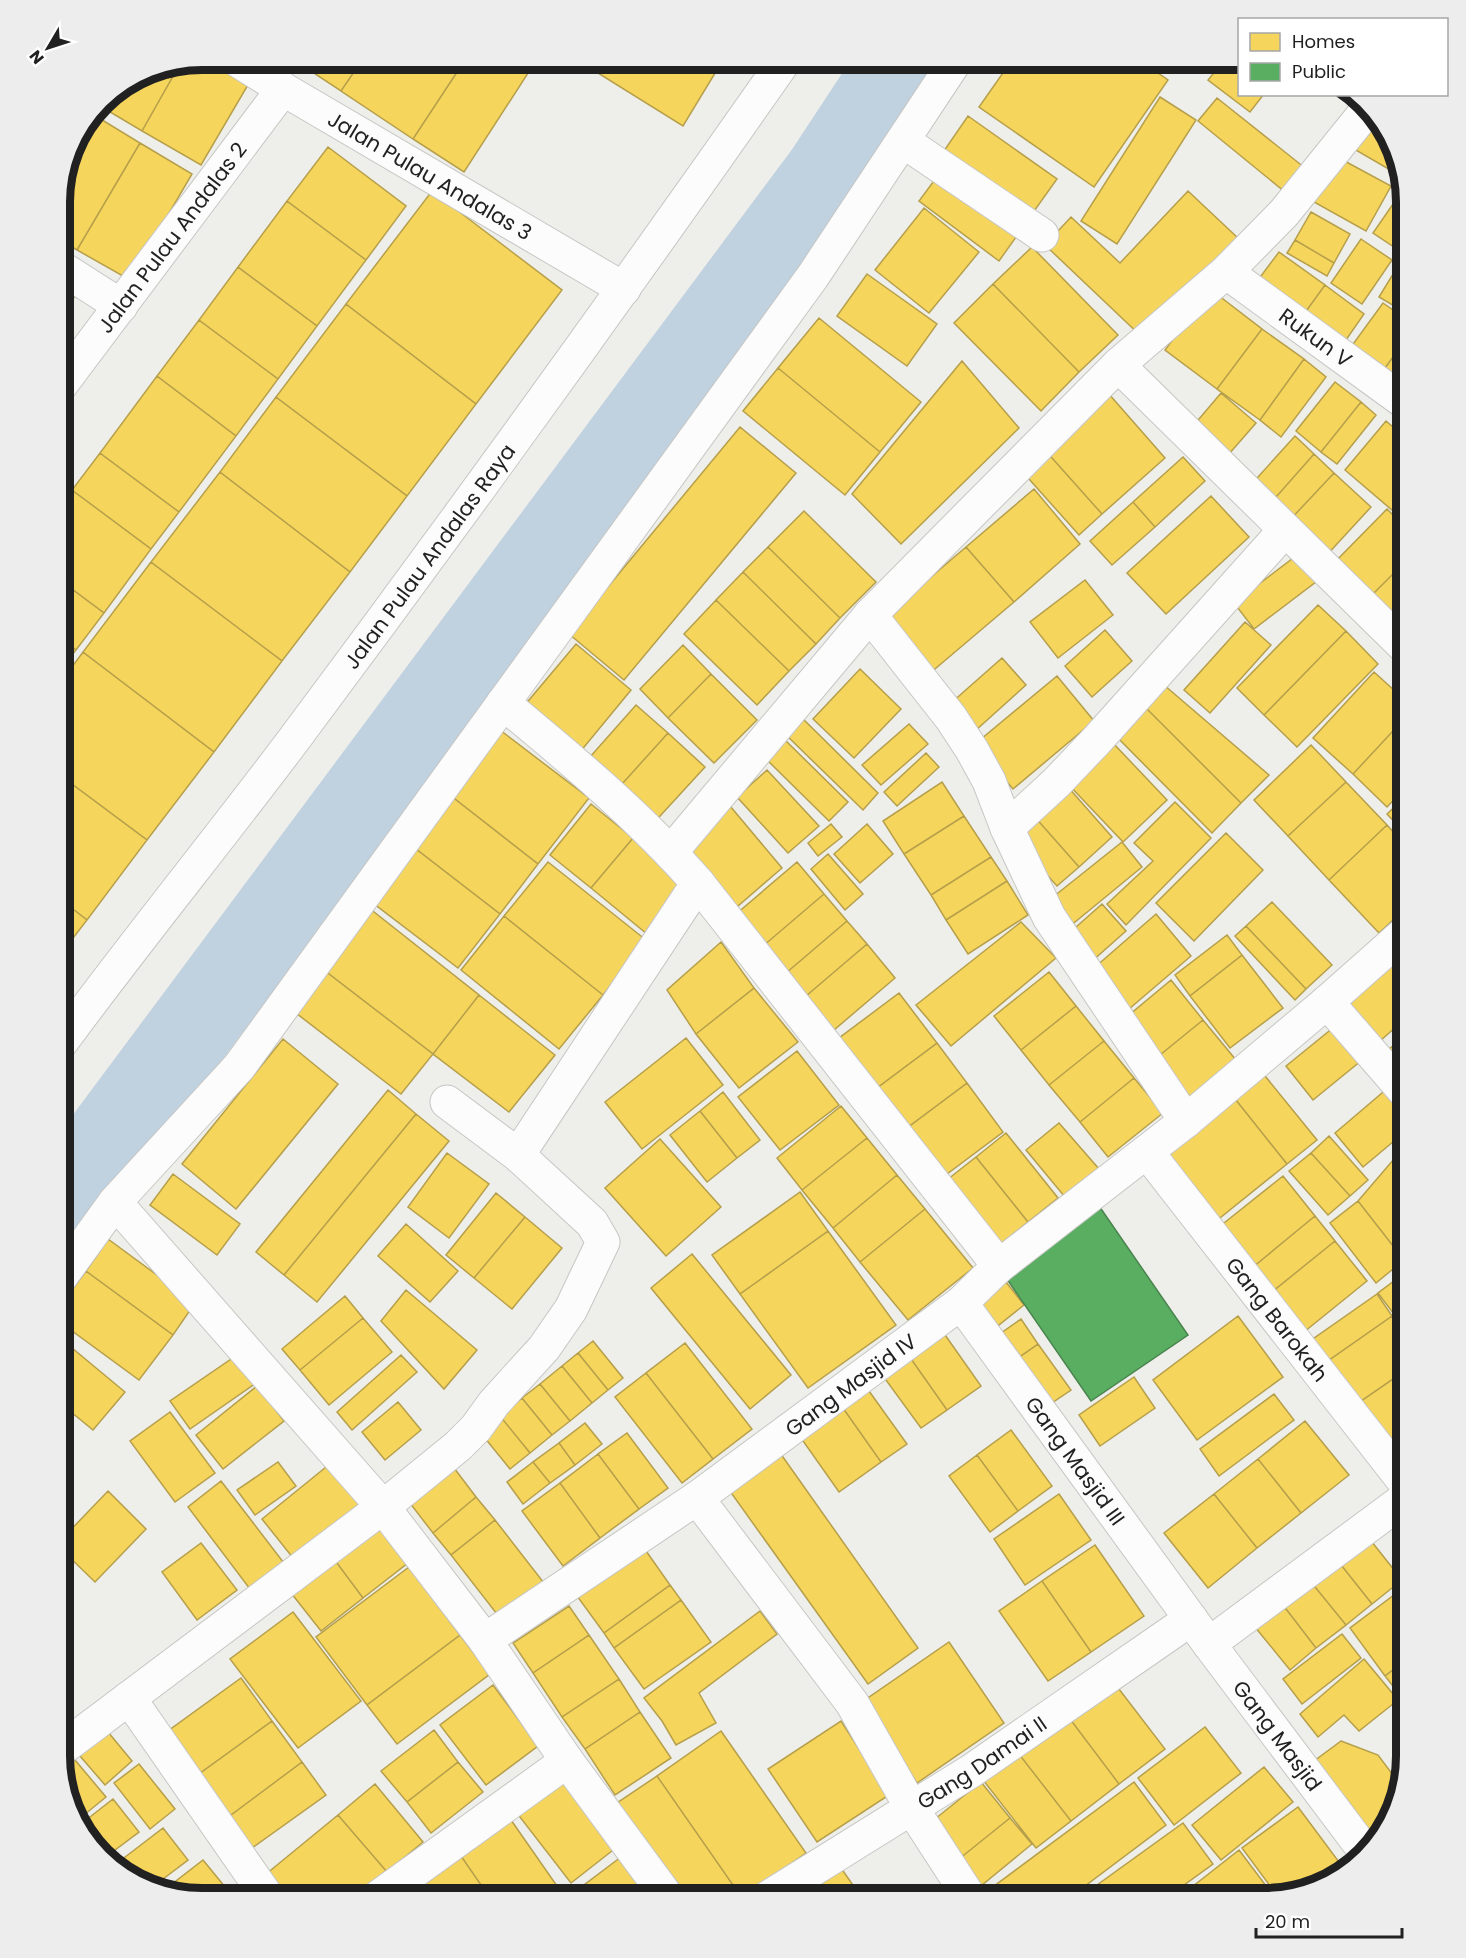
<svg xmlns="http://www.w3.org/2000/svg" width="1466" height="1958" viewBox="0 0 1466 1958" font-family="Poppins,sans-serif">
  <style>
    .homes { fill: #f6d55c; stroke: #b69f4a; stroke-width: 1.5 }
    .public { fill: #5aae61; stroke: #49844e; stroke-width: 1.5 }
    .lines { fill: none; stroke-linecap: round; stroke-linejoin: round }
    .river { stroke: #c0d1e0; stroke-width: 87 }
    .minor-casing { stroke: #c6c6c4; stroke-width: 35 }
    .minor { stroke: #fcfcfc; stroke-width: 33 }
    .labels { text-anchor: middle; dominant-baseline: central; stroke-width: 6; stroke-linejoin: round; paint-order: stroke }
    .street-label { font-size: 21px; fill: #212121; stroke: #fff }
    .rim { fill: none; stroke: #212121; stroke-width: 8 }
  </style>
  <rect width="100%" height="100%" fill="#eeeeea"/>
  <!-- homes -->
  <path class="homes" d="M203,60H220L252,78L201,165L142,131L180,64Z
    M294,60H362L341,91Z
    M362,60H465L413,139L341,91Z
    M465,60H522L532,67L464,172L413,139Z
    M577,60H723L683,126Z
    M1012,60H1139L1168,80L1094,187L979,107Z
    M1224,60H1240V94H1264L1250,112L1208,80Z
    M180,64L142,131L100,106L108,96L149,71Z
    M1160,97L1196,120L1117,244L1081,221Z
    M1217,98L1305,168L1285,192L1198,121Z
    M94,115L140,143L77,250L60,240V193L75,140Z
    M1373,115L1382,124L1397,174L1354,149Z
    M968,116L1057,179L1027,221L939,158Z
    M140,143L192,174L130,280L77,250Z
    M328,147L406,206L366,260L287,201Z
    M1339,158L1391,186L1366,231L1314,202Z
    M942,170L1021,230L999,261L919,201Z
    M432,191L562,290L476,404L346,304Z
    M1188,191L1239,239L1144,339L1045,245L1071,217L1120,263Z
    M1402,191L1406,203V255L1373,233Z
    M287,201L366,260L317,326L238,267Z
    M924,208L979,252L929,313L875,270Z
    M1311,212L1350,234L1334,263L1295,240Z
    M1361,239L1392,260L1362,304L1331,283Z
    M1295,240L1334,263L1327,276L1287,253Z
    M1032,247L1118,335L1079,372L993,284Z
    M1279,252L1325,285L1299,321L1252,288Z
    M1401,261L1406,264V313L1379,297Z
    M238,267L317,326L278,379L199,320Z
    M60,274L81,286L60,320Z
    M867,274L937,324L907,366L837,316Z
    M993,284L1079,372L1041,411L954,323Z
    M1325,285L1364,314L1339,350L1299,321Z
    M1210,289L1262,329L1217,389L1165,350Z
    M1383,303L1406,319V339L1380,375L1348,351Z
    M346,304L476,404L407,496L276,397Z
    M819,318L921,402L880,452L778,368Z
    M199,320L278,379L236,436L157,376Z
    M1262,329L1304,359L1260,420L1217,389Z
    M1406,339V394L1380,375Z
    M1304,359L1326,377L1281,437L1260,420Z
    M962,361L1019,428L901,544L852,494Z
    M778,368L880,452L845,495L743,411Z
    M157,376L236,436L179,512L100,453Z
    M1335,382L1361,402L1321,452L1296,431Z
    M1108,393L1165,458L1102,514L1044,449Z
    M1221,393L1256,423L1222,462L1188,432Z
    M276,397L407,496L350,572L220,472Z
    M1361,402L1376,415L1337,464L1321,452Z
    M1386,421L1406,438V522L1345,470Z
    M740,427L796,473L624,680L569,634Z
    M1295,436L1314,454L1269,505L1249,487Z
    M1044,449L1102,514L1079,535L1021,470Z
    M100,453L179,512L151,549L72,490Z
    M1314,454L1334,473L1288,522L1269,505Z
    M1183,457L1205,481L1155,527L1133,502Z
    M220,472L350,572L282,661L151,562Z
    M1334,473L1371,507L1325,557L1288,522Z
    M1034,489L1080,544L1014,602L966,547Z
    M72,490L151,549L104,613L60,580V506Z
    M1211,496L1249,537L1166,614L1127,573Z
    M1133,502L1155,527L1112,565L1090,541Z
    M1387,509L1406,528V561L1366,601L1331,566Z
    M804,511L876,582L840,618L768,547Z
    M768,547L840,618L816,644L743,572Z
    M966,547L1014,602L929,674L882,619Z
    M1301,552L1321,578L1254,629L1234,603Z
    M1406,561V641L1366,601Z
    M151,562L282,661L214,752L83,652Z
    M743,572L816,644L789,671L716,600Z
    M60,580L104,613L76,650L60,638Z
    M1085,580L1113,615L1058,658L1030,622Z
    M716,600L789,671L757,705L684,634Z
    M1318,605L1346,631L1264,715L1237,688Z
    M1245,622L1271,645L1210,713L1184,690Z
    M1105,630L1132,661L1092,697L1065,666Z
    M1346,631L1378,664L1297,747L1264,715Z
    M60,638L76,650L60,671Z
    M576,644L631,690L580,752L524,706Z
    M683,645L711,674L668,718L640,689Z
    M83,652L214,752L147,840L60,775V683Z
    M1002,658L1026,685L975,731L951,703Z
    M860,669L901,709L854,758L813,719Z
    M1374,672L1406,701V717L1353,774L1313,738Z
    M711,674L757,720L714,763L668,718Z
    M1057,676L1094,721L1013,789L975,744Z
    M1157,679L1269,775L1241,803L1138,700Z
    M1138,700L1241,803L1212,833L1109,729Z
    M636,705L668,733L613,794L582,766Z
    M797,713L878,793L863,810L781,730Z
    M1406,717V787L1387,807L1353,774Z
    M909,724L928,744L881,785L862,765Z
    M500,730L589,798L538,864L450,795Z
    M668,733L705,767L650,827L613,794Z
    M783,738L848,802L829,821L764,757Z
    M1112,742L1167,800L1123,842L1068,784Z
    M1311,745L1346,782L1288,836L1254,800Z
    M926,753L939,767L897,806L884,792Z
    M767,770L819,826L788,853L737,797Z
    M60,775L147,840L87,920L60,899Z
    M942,782L964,816L904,854L883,821Z
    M1346,782L1387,825L1329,880L1288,836Z
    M1067,786L1112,837L1079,867L1034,816Z
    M450,795L538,864L500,914L411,845Z
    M1406,796V834L1387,814Z
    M1175,802L1211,838L1126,925L1107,904L1153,861L1134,843Z
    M591,804L633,838L591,888L550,855Z
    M730,806L782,868L730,913L678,851Z
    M964,816L991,857L931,895L904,854Z
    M1034,816L1079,867L1057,886L1012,835Z
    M831,824L842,837L818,856L808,843Z
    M867,824L893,854L860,883L834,854Z
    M1387,825L1406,846V908L1379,933L1329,880Z
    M1226,833L1263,870L1194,941L1156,903Z
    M633,838L688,883L647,934L591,888Z
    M1122,842L1142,867L1069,927L1048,901Z
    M411,845L500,914L458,968L369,900Z
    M828,854L863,894L845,910L811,869Z
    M991,857L1007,881L946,920L931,895Z
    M548,862L646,940L603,995L504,916Z
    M797,862L824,894L756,952L729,920Z
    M1007,881L1028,915L968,954L946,920Z
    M824,894L847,921L779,979L756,952Z
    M60,899L87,920L60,955Z
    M1272,902L1332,965L1306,989L1246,926Z
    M1102,904L1126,931L1091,962L1067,935Z
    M369,908L479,995L433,1054L324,970Z
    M1156,914L1191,956L1129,1009L1094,968Z
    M504,916L603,995L559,1049L461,970Z
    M847,921L867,944L799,1002L779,979Z
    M1021,922L1056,958L951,1046L916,1005Z
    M1246,926L1306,989L1295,1000L1235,936Z
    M1227,935L1242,955L1190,996L1175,975Z
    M1406,940V1018L1371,1049L1332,1005Z
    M721,942L754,988L696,1034L667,990Z
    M867,944L895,978L827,1036L799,1002Z
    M1242,955L1283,1008L1230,1048L1190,996Z
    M324,970L433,1054L401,1094L292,1010Z
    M1049,972L1076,1006L1021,1050L994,1016Z
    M1171,980L1203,1020L1155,1059L1123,1020Z
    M754,988L798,1042L739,1088L696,1034Z
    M899,993L937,1043L869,1094L831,1044Z
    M479,995L555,1055L509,1112L433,1054Z
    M1076,1006L1104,1041L1049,1085L1021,1050Z
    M1203,1020L1236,1060L1188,1099L1155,1059Z
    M1339,1023L1367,1056L1313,1100L1286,1066Z
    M1406,1036V1081L1384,1053Z
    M686,1038L723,1085L642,1149L605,1102Z
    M283,1039L338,1084L236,1209L182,1164Z
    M1104,1041L1134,1078L1080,1122L1049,1085Z
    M937,1043L967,1083L899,1134L869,1094Z
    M797,1051L839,1105L780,1150L738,1097Z
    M1261,1071L1317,1140L1287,1164L1232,1095Z
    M1134,1078L1163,1113L1108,1157L1080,1122Z
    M967,1083L1003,1132L935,1183L899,1134Z
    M1389,1087L1406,1106V1131L1363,1167L1335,1133Z
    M388,1090L416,1114L284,1275L256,1252Z
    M723,1092L760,1140L737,1158L700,1111Z
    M1232,1095L1287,1164L1210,1226L1155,1158Z
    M841,1106L867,1138L802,1190L777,1158Z
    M700,1111L737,1158L707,1182L670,1135Z
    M416,1114L449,1141L317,1302L284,1275Z
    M1059,1123L1099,1169L1065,1197L1026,1150Z
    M1006,1133L1058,1198L1028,1222L976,1157Z
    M1329,1136L1368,1180L1350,1196L1311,1153Z
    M867,1138L897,1175L833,1228L802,1190Z
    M660,1139L721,1207L666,1256L605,1188Z
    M1406,1145V1259L1404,1260L1358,1201Z
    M447,1153L489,1184L449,1238L408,1207Z
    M1311,1153L1350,1196L1328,1215L1289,1171Z
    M976,1157L1028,1222L991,1252L938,1187Z
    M173,1174L240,1224L217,1255L150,1205Z
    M897,1175L925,1209L860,1262L833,1228Z
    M1283,1176L1315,1216L1247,1272L1214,1231Z
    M800,1192L828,1231L740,1294L712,1255Z
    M496,1193L525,1217L474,1278L446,1255Z
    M1358,1201L1404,1260L1376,1283L1330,1223Z
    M925,1209L973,1268L908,1320L860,1262Z
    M1315,1216L1335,1241L1267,1296L1247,1272Z
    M525,1217L562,1248L512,1309L474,1278Z
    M406,1224L458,1271L430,1302L378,1256Z
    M828,1231L896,1325L808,1388L740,1294Z
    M108,1239L195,1303L173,1335L86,1271Z
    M1335,1241L1367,1281L1299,1336L1267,1296Z
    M692,1254L791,1375L750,1409L651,1288Z
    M86,1271L173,1335L139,1380L60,1322V1306Z
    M1406,1272V1322L1402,1325L1378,1293Z
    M1006,1282L1024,1305L989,1333L971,1311Z
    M406,1290L477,1350L444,1389L381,1321Z
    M1377,1294L1392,1316L1325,1363L1310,1341Z
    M345,1296L363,1318L300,1370L282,1349Z
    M1238,1316L1283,1377L1197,1440L1153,1380Z
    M1392,1316L1406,1336V1370L1354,1406L1325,1363Z
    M363,1318L392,1352L329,1405L300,1370Z
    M1021,1319L1038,1344L1011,1363L994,1338Z
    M943,1332L981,1386L947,1410L909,1356Z
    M60,1338L125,1392L93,1430L60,1403Z
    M593,1341L623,1378L608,1390L578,1353Z
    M685,1343L752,1429L713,1459L646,1373Z
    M1038,1344L1071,1390L1043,1409L1011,1363Z
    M578,1353L608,1390L592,1403L562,1366Z
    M237,1355L256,1383L190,1429L170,1401Z
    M401,1355L417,1372L352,1430L337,1412Z
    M909,1356L947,1410L921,1428L883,1376Z
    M562,1366L592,1403L570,1421L540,1384Z
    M1406,1370V1469L1354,1406Z
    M646,1373L713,1459L682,1483L615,1397Z
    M1134,1377L1155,1408L1100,1446L1079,1415Z
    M540,1384L570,1421L552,1435L522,1398Z
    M864,1384L907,1444L881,1462L838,1401Z
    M257,1386L284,1421L223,1469L196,1435Z
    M1274,1394L1294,1420L1219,1476L1200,1449Z
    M522,1398L552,1435L530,1453L500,1416Z
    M838,1401L881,1462L839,1492L796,1431Z
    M398,1402L421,1430L385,1460L362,1432Z
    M170,1412L215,1473L175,1502L130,1441Z
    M500,1416L530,1453L510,1469L480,1432Z
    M1305,1421L1349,1475L1301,1513L1258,1459Z
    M585,1423L602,1444L575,1465L559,1443Z
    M1011,1430L1052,1486L1018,1511L977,1455Z
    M627,1433L668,1488L639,1509L598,1454Z
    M559,1443L575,1465L550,1483L533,1462Z
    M778,1450L918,1648L868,1684L727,1487Z
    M598,1454L639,1509L600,1538L560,1483Z
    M977,1455L1018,1511L990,1532L949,1476Z
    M1258,1459L1301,1513L1257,1548L1214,1494Z
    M278,1462L296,1486L255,1515L237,1490Z
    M533,1462L550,1483L523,1504L507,1482Z
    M331,1463L363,1502L293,1558L262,1519Z
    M451,1464L476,1497L433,1533L406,1498Z
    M221,1481L287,1567L253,1593L188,1507Z
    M560,1483L600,1538L563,1566L522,1511Z
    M108,1491L146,1529L95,1582L60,1548V1541Z
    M1059,1494L1091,1540L1025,1585L994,1539Z
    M1214,1494L1257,1548L1208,1588L1164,1533Z
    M476,1497L495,1520L451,1555L433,1533Z
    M380,1517L413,1559L363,1598L331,1555Z
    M495,1520L544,1583L500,1618L451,1555Z
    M1368,1537L1402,1580L1372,1604L1338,1561Z
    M201,1543L237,1590L197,1620L162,1572Z
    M1095,1545L1144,1616L1091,1652L1042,1581Z
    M644,1548L670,1585L604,1633L577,1596Z
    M331,1555L363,1598L321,1631L288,1589Z
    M1338,1561L1372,1604L1346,1625L1311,1582Z
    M409,1567L460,1635L367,1705L316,1637Z
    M1042,1581L1091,1652L1048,1681L999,1611Z
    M1311,1582L1346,1625L1316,1648L1283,1605Z
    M670,1585L681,1600L614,1648L604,1633Z
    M1406,1586V1660L1385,1676L1350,1628Z
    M681,1600L711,1642L644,1689L614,1648Z
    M1283,1605L1316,1648L1290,1670L1255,1627Z
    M569,1606L589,1635L533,1673L513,1643Z
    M760,1611L777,1634L699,1693L716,1723L676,1745L662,1721L644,1698Z
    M293,1612L361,1701L298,1748L230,1659Z
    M1342,1634L1361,1658L1302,1704L1283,1679Z
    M460,1635L490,1674L397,1744L367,1705Z
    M589,1635L619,1679L562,1717L533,1673Z
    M949,1642L1004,1723L917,1783L862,1702Z
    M1364,1659L1398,1700L1359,1731L1344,1715L1318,1737L1300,1714Z
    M1406,1660V1698L1404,1700L1385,1676Z
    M1109,1676L1165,1749L1119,1784L1064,1711Z
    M241,1678L272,1721L192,1779L161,1736Z
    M619,1679L640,1712L585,1749L562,1717Z
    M493,1685L538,1746L486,1785L440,1725Z
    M1064,1711L1119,1784L1071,1821L1015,1749Z
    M640,1712L671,1758L615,1795L585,1749Z
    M272,1721L302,1762L223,1821L192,1779Z
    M841,1721L889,1795L817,1842L768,1769Z
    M103,1726L132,1761L105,1785L74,1749Z
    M1205,1727L1241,1773L1174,1825L1138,1778Z
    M434,1730L458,1762L407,1802L381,1771Z
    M721,1731L806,1853L742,1898L657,1776Z
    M1341,1741L1378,1755L1399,1783L1387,1826L1367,1847L1306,1767Z
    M1015,1749L1071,1821L1036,1848L980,1776Z
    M70,1754L106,1797L79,1819L62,1761Z
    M302,1762L326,1795L245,1853L223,1821Z
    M458,1762L483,1792L431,1833L407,1802Z
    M139,1764L175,1809L150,1829L114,1783Z
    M1264,1767L1293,1802L1221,1860L1192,1825Z
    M657,1776L742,1898H678L614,1805Z
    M561,1777L617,1847L571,1883L516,1812Z
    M981,1782L1010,1818L954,1863L925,1827Z
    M1134,1782L1166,1825L1069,1898H978Z
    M375,1784L423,1842L387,1872L338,1815Z
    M113,1799L139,1832L107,1856L84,1834L81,1824Z
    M1298,1807L1345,1870L1337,1876L1276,1894L1242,1848Z
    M338,1815L387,1872L355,1898H276L260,1879Z
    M1010,1818L1032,1844L976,1890L954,1863Z
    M511,1820L564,1896L561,1898H490L461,1856Z
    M1183,1823L1213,1864L1166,1898H1079Z
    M163,1828L188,1860L155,1885L132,1879L116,1864Z
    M1239,1850L1273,1895L1263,1898H1178Z
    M461,1856L490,1898H428L419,1885Z
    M621,1857L651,1898H587L580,1888Z
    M203,1860L225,1887L211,1898H203L167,1888Z
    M841,1868L862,1898H819L811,1887Z
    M419,1885L428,1898H398Z
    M811,1887L819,1898H795Z
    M580,1888L587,1898H567Z"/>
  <!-- public -->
  <path class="public" d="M1097,1203L1188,1335L1091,1401L1000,1269Z"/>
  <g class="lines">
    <!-- river -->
    <path class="river" d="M60,1205L828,174L903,60"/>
    <!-- minor casing -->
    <g class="minor-casing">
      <g id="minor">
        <path id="s1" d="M237,60L283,89L624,289"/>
        <path d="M903,141L1042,235"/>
        <path d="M60,267L121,306"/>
        <path id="s2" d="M1226,272L1406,403"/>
        <path d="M1118,365L1406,648"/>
        <path id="s3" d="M60,386L283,89"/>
        <path d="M870,615L951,718L972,750L989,781L1007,828L1049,917L1186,1121"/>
        <path d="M503,703C571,759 639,816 698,883L999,1266"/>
        <path d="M1007,828L1056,783L1097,740L1285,530"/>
        <path d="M671,852L870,615L1118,365L1226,272L1284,213L1367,110"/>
        <path d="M1327,1002L1406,1093"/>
        <path id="s4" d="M60,1044C135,942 216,843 292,742C460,517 624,290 785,60"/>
        <path id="s5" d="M1147,1152L1406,1484"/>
        <path d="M518,1155L698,883"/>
        <path d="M115,1202L383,1507L485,1640L567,1761L668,1898"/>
        <path d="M60,1278L115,1202L239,1067L813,276L956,60"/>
        <path id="s6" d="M961,1303L1209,1644L1364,1850"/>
        <path d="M697,1498L852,1703L911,1807L970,1898"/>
        <path id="s7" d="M485,1640L697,1498L961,1303L999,1266L1186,1121L1327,1002L1406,932"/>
        <path d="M1209,1644L1406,1498"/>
        <path d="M129,1698L268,1898"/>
        <path d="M60,1750L383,1507L458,1446L476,1428L494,1403L544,1348L571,1309L603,1242L592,1223L518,1155L447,1102"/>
        <path d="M377,1898L567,1761"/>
        <path id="s8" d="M767,1898L971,1771L1191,1619"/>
      </g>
    </g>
    <!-- minor -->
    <use href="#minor" class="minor"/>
  </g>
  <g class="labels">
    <!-- street labels -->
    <g class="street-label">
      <text stroke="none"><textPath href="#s1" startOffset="225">Jalan Pulau Andalas 3</textPath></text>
      <text stroke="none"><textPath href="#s3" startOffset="186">Jalan Pulau Andalas 2</textPath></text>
      <text stroke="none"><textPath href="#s2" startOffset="111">Rukun V</textPath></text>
      <text stroke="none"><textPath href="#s4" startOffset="612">Jalan Pulau Andalas Raya</textPath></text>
      <text stroke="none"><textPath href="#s5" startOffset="212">Gang Barokah</textPath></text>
      <text stroke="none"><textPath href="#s7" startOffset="446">Gang Masjid IV</textPath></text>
      <text stroke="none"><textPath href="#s6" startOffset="195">Gang Masjid III</textPath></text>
      <text stroke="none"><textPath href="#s6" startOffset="536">Gang Masjid</textPath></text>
      <text stroke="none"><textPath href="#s8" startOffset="254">Gang Damai II</textPath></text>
    </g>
  </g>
  <!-- crop -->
  <path d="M0 0H1466V1958H0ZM202 70H1264A132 132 0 0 1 1396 202V1756A132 132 0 0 1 1264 1888H202A132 132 0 0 1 70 1756V202A132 132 0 0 1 202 70Z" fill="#ededed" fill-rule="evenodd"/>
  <path class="rim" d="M202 70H1264A132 132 0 0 1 1396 202V1756A132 132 0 0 1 1264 1888H202A132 132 0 0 1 70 1756V202A132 132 0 0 1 202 70Z"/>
  <!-- legend -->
  <rect x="1238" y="18" width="210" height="78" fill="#ffffff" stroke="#a6a6a6" stroke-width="1.5"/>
  <rect x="1250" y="33" width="30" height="18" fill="#f6d55c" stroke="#a6a6a6" stroke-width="1.5"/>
  <text x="1292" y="48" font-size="18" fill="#212121">Homes</text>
  <rect x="1250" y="63" width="30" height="18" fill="#5aae61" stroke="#a6a6a6" stroke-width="1.5"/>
  <text x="1292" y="78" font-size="18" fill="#212121">Public</text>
  <!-- north arrow -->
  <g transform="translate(48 48) rotate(231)" stroke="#ffffff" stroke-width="4.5" paint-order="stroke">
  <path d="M0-4.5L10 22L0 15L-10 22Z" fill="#212121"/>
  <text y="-9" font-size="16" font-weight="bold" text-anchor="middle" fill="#212121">N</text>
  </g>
  <!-- scale -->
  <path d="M1256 1928v9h146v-9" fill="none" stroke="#212121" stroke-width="3"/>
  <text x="1265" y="1928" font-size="18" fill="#212121" stroke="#ffffff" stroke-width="4.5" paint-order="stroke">20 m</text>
</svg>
